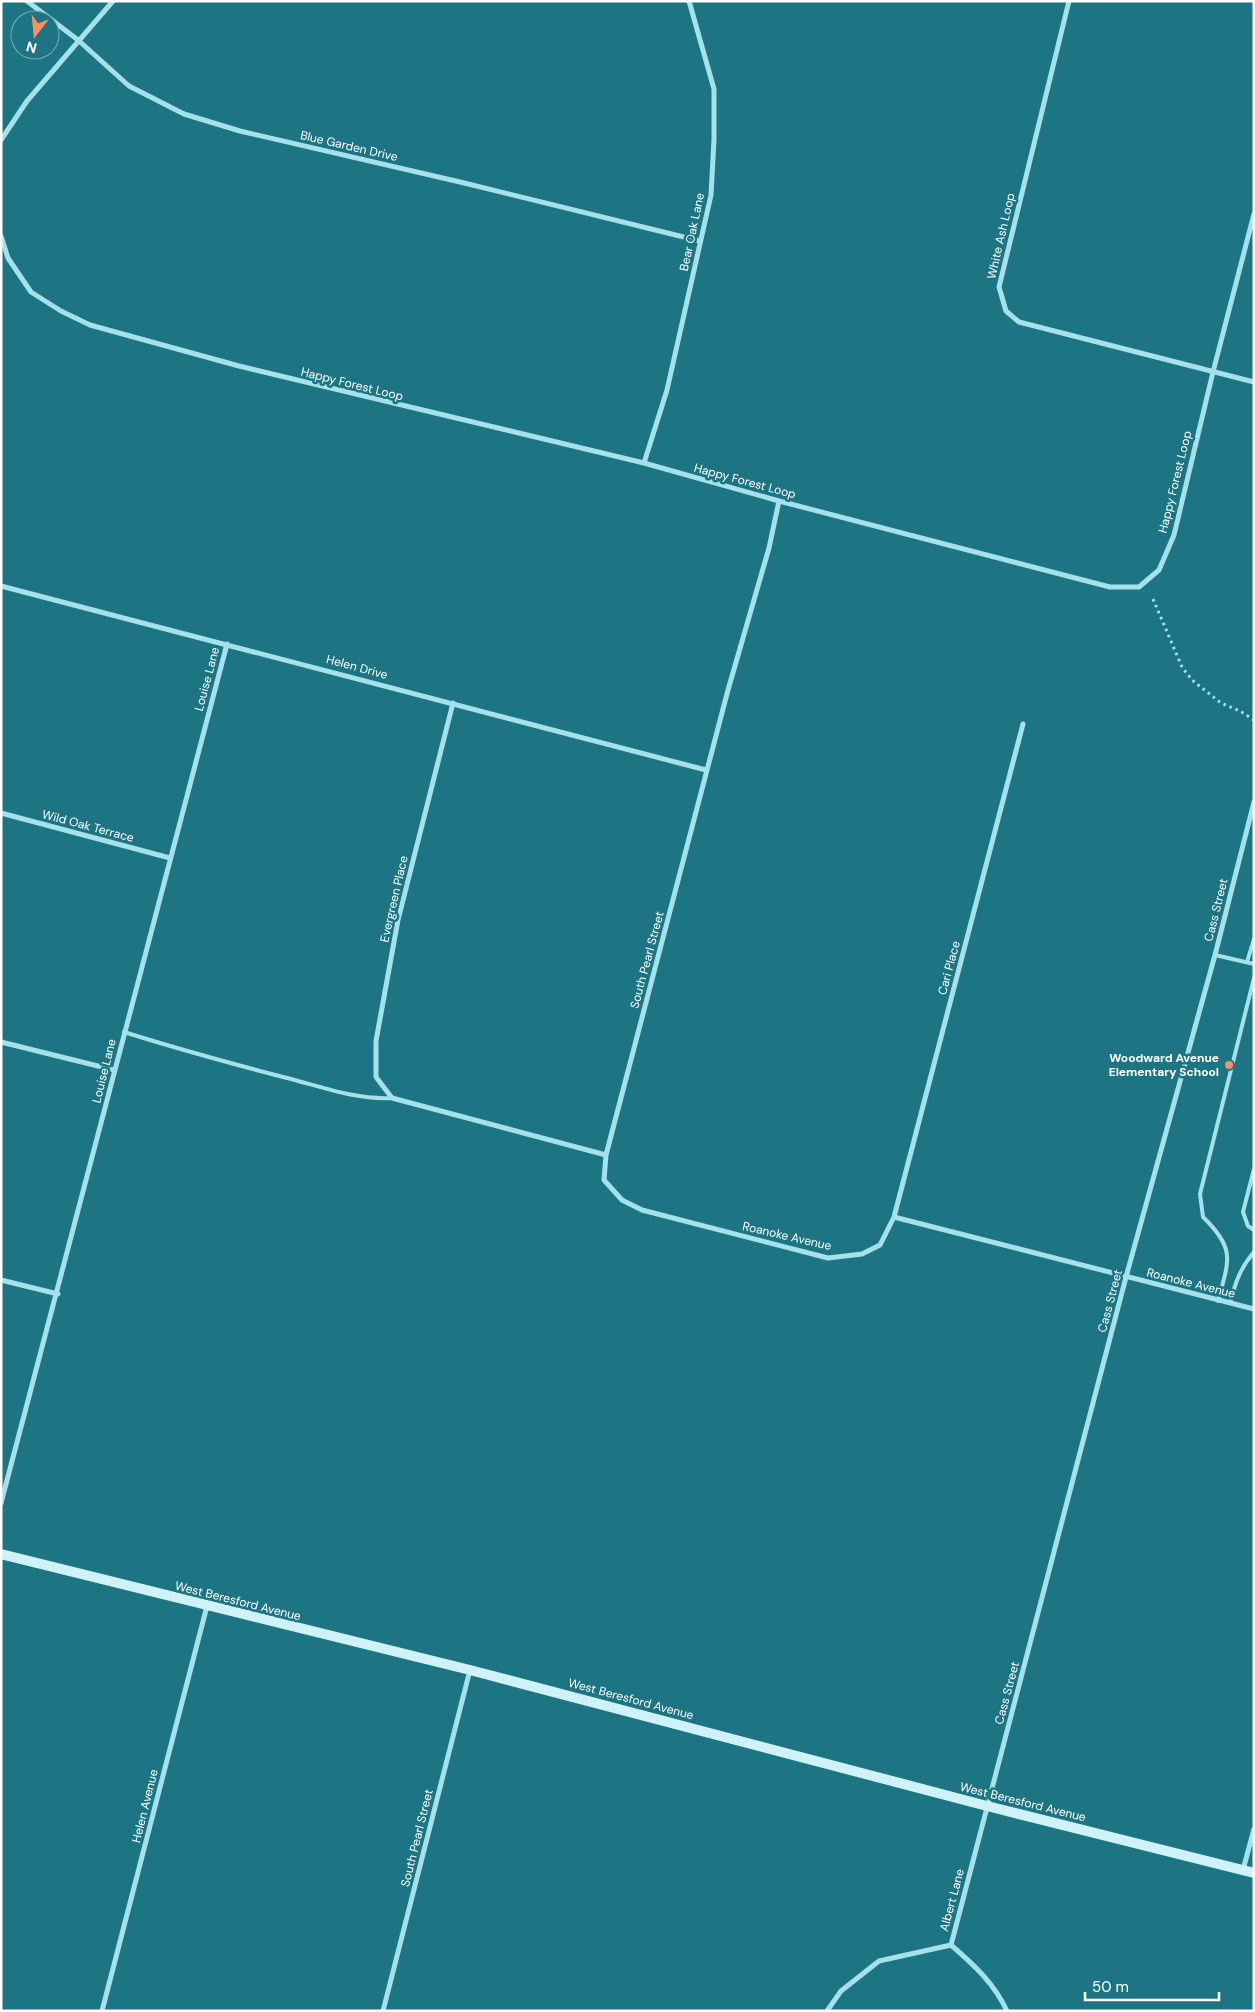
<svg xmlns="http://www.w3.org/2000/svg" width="1255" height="2012" viewBox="0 0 1255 2012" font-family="'DM Sans',sans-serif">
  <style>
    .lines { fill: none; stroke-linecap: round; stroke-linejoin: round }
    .path { stroke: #a4e1ea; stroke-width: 3; stroke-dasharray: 2.5 4; stroke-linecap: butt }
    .lane { stroke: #a4e1ea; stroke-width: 4 }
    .street { stroke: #a4e1ea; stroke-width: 5 }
    .secondary { stroke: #cff2f8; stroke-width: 10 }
    .poi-dot { fill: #fa8f62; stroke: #1d7584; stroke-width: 2 }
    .labels { text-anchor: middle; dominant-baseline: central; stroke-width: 5; stroke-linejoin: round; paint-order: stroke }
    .street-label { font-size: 12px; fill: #fff; stroke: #1d7584 }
    .poi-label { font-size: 12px; font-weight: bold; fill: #fff; stroke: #1d7584; text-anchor: end }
  </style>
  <rect width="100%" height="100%" fill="#1d7584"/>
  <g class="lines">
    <!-- path -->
    <path class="path" d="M1153,599L1182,667L1192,680L1221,703L1240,711L1254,720"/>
    <!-- lane -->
    <path class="lane" d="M1215,955L1254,964
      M1247,962L1254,939
      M124,1032C178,1049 233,1064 287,1078C322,1087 356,1100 392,1098
      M1254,1169L1243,1212L1248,1226L1254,1230
      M1218,1301C1229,1260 1236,1249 1203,1217L1200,1194L1254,978
      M1230,1303C1235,1284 1240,1268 1254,1252"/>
    <!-- street -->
    <path class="street" d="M27,1L78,40L129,86L184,114L240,131L460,182L700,241
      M1069,1L999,287L1006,311L1019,322L1254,382
      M1,140L27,101L113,1
      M1,236L8,258L31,292L61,311L90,325L239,366L644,463L779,501L1110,587H1139L1159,570L1174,535L1213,372L1254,214
      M644,463L667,390L711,195L714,140V89L689,1
      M779,501L769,548L728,690L606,1155L604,1180L622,1200L642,1210L828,1258L862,1254L880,1245L894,1217L1254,1309
      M1,586L706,770
      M453,703L398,920L376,1041V1077L392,1098L606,1155
      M1,813L170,858
      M1,1042L114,1070
      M894,1217L1023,724
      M1,1280L58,1294
      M1,1503C79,1217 150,930 227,644
      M1243,1870L1254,1829
      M951,1945L1126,1277L1215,955L1254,802
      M951,1945C974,1965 994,1983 1007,2011
      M102,2011L207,1606
      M383,2011L470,1670
      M827,2011L841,1991L879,1961L951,1945"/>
    <!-- secondary -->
    <path class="secondary" d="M1,1554L470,1670L987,1806L1254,1873"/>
  </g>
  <!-- markers -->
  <circle class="poi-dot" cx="1229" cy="1065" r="5"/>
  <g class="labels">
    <!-- street labels -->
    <g class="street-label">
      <text transform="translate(349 146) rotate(13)">Blue Garden Drive</text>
      <text transform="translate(692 232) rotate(-78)">Bear Oak Lane</text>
      <text transform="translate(1001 236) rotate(-77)">White Ash Loop</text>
      <text transform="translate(352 384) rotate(14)">Happy Forest Loop</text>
      <text transform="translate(745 481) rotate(15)">Happy Forest Loop</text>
      <text transform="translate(1175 482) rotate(-76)">Happy Forest Loop</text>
      <text transform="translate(357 667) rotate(15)">Helen Drive</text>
      <text transform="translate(207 679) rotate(-75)">Louise Lane</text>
      <text transform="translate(88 826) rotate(15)">Wild Oak Terrace</text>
      <text transform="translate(394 899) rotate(-77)">Evergreen Place</text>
      <text transform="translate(1216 910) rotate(-76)">Cass Street</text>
      <text transform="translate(647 960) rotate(-75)">South Pearl Street</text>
      <text transform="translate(949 968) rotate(-75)">Cari Place</text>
      <text transform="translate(104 1071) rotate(-76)">Louise Lane</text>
      <text transform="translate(787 1236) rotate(13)">Roanoke Avenue</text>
      <text transform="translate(1191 1283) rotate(14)">Roanoke Avenue</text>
      <text transform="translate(1110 1301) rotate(-75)">Cass Street</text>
      <text transform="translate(238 1601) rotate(14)">West Beresford Avenue</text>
      <text transform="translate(1007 1693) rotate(-75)">Cass Street</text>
      <text transform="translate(631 1699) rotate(15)">West Beresford Avenue</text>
      <text transform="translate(1023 1802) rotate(14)">West Beresford Avenue</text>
      <text transform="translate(145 1806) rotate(-76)">Helen Avenue</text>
      <text transform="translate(417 1838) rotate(-76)">South Pearl Street</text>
      <text transform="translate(952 1900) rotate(-75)">Albert Lane</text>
    </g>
    <!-- poi labels -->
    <g class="poi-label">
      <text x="1219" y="1058">Woodward Avenue<tspan x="1219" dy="14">Elementary School</tspan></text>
    </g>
  </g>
  <!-- border -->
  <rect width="1255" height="2012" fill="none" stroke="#ffffff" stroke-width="5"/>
  <!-- north arrow -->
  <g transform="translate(35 35) rotate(196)"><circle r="24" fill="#1d7584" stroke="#77acb5"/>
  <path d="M0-4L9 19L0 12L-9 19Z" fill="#fa8f62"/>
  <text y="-8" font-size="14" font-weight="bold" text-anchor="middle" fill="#ffffff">N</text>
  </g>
  <!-- scale -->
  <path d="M1085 1992v8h134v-8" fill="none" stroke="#ffffff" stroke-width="2.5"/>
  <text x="1092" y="1992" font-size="15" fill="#ffffff" stroke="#1d7584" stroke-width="4" paint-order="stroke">50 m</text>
</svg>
